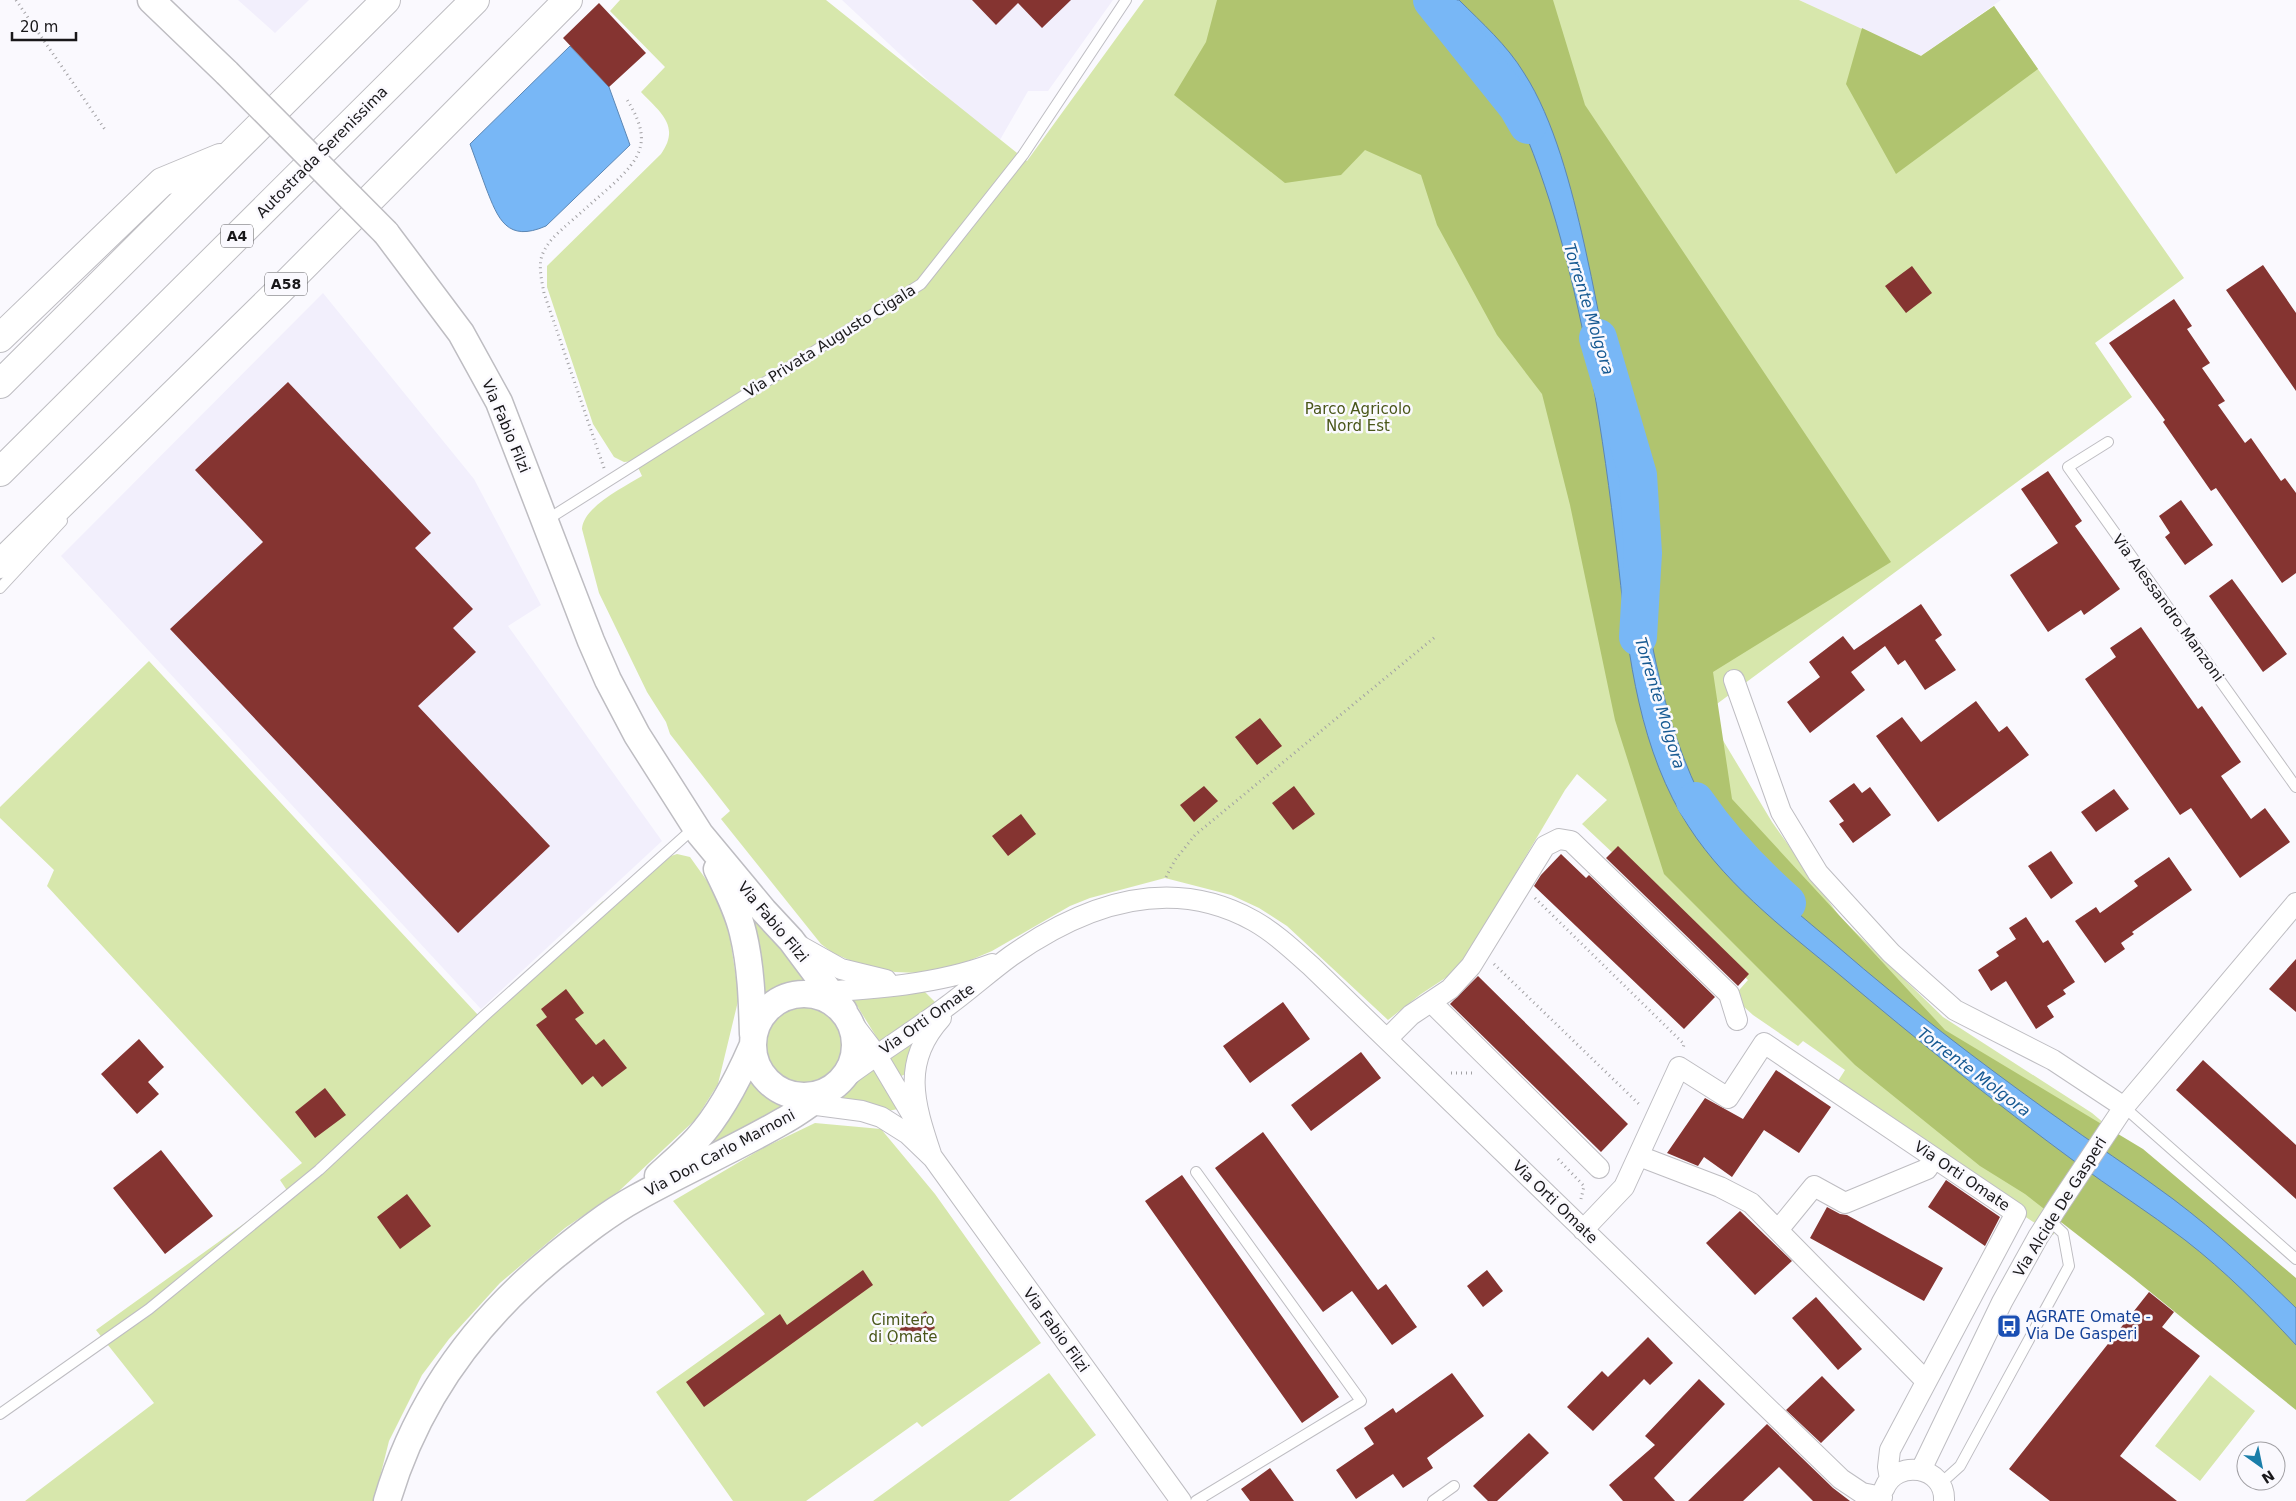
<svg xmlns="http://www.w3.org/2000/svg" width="2296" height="1501" viewBox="0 0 2296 1501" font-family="'DejaVu Sans',sans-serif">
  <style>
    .built { fill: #f2effc }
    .green { fill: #d7e7ac }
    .forest { fill: #b0c46f }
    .water { fill: #78b7f6; stroke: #5c87b4 }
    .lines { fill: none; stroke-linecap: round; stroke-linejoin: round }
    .river { stroke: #78b7f6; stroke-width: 38 }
    .building { fill: #853431 }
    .service-casing { stroke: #bebdc2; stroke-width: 12 }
    .minor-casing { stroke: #bebdc2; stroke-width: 22 }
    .tertiary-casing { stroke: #bebdc2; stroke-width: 29 }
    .motorway-casing { stroke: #bebdc2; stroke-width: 30 }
    .path { stroke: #a2a1a4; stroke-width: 3; stroke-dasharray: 1 4; stroke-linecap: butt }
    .service { stroke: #fff; stroke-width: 10 }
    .minor { stroke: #fff; stroke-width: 20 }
    .tertiary { stroke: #fff; stroke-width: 26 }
    .motorway { stroke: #fff; stroke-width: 28 }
    .tertiary-bridge-casing { stroke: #bebdc2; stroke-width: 29; stroke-linecap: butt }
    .tertiary-bridge { stroke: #fff; stroke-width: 26 }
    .labels { text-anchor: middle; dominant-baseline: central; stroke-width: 5; stroke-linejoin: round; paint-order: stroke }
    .shield { fill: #faf9fe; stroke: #5c5c5e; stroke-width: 1 }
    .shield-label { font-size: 14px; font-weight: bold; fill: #19181a }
    .street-label { font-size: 15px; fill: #19181a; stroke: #faf9fe }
    .park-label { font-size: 15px; fill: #495619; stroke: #faf9fe }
    .transit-label { font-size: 15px; fill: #164399; stroke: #faf9fe; text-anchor: start }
    .water-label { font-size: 16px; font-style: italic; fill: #175a93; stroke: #faf9fe }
  </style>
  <rect width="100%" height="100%" fill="#faf9fe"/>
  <!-- built -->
  <path class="built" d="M238,0H309L275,33Z
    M842,0H1113L1048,91H1028L997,145Z
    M1799,0H2001L1921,56Z
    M323,293L474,479L541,605L508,626L662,841L481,1009L61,556Z"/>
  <!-- green -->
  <path class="green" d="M620,0H826L1027,161L1144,0H1799L1921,56L1994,6L2184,278L2095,343L2132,397L1706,712L1772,822L1840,917L1943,1017L2092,1113L2296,1285L2084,1189L2053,1235L1833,1089L1845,1070L1803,1041L1798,1046L1753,1015L1733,997L1748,980L1582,824L1607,800L1577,774L1565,790L1459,969L1421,994L1388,1020L1287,926L1259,908L1231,895L1165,878L1090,898L1070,906L992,951L954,967L919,973L895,972L856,963L833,953L821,944L721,819L730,811L670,734L666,722L647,692L599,593L582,529C583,507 624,487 642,476L635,461L624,462L614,457L593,424L547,287V266L661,154C681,126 660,112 641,92L665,67L610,11Z
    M149,661L478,1015L603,901L610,908L671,856L677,854L690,857L710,885L727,918L739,997L718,1084L696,1119L619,1191L565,1228L500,1283L449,1339L422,1375L389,1441L374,1501H25L154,1403L96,1330L288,1192L280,1180L302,1163L47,886L54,870L0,818V807Z
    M761,919L809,985L785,989L763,1001L751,923Z
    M924,991L935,1002L936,1009L884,1044L879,1041L854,1001L855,996Z
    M763 1045a41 41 0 1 1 82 0a41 41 0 1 1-82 0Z
    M913,1038L915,1042L906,1074L901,1076L888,1054Z
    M875,1064L898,1109L888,1111L839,1100L838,1095Z
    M752,1078L762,1087L794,1108L710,1148L709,1145Z
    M815,1123L881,1129L935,1194L1041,1343L922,1427L917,1422L806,1501H733L656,1392L765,1314L673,1201L763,1148Z
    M1049,1373L1096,1435L1009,1501H873Z
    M2210,1375L2255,1411L2200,1481L2155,1446Z"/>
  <!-- forest -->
  <path class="forest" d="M1217,0H1553L1585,105L1891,562L1713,672L1732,799L1945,1030L2143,1149L2296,1278V1410L2133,1278L2025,1194L1980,1166L1855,1065L1664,874L1615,720L1570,505L1542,394L1497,335L1437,225L1421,175L1365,150L1341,175L1285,183L1174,95L1206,42Z
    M1994,6L2038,69L1896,174L1846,84L1862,28L1921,56Z"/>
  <!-- water -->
  <path class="water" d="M1417,0H1459C1482,23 1507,45 1524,73C1554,119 1572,190 1584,243C1604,332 1618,421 1631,511C1646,614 1658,718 1708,811C1738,867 1791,907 1838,947C1906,1006 1978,1061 2052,1114C2092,1143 2133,1169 2173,1199C2217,1232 2257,1270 2296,1308V1345C2261,1307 2225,1271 2185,1240C2149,1212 2110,1188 2074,1161C1994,1102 1917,1040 1841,976C1783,928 1719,880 1681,814C1635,734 1627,641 1617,552C1603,434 1585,315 1550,202C1536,159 1521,115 1495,78C1475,48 1443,24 1417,0Z
    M570,46L609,87L630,145L546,226C507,243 498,219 486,188C481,173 475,159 470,144Z"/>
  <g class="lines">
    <!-- river -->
    <path class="river" d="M1432,0L1517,106L1528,125
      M1598,338L1638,475L1643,553L1638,637
      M1695,801C1721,839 1753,873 1787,903"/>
  </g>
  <!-- building -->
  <path class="building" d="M972,0H1071L1042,28L1018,3L996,25Z
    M599,3L646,53L609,87L563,38Z
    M2263,265L2296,313V391L2226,290Z
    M1912,266L1932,293L1906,313L1885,286Z
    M2174,299L2192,326L2187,329L2210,363L2202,368L2225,401L2218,405L2245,443L2251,438L2281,481L2285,478L2296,493V573L2282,583L2216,488L2211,491L2163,422L2165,420L2109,343Z
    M288,382L431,533L415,548L473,609L453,628L476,652L418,706L550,846L458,933L170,629L263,542L195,470Z
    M2048,471L2082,521L2075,526L2120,589L2084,615L2081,610L2048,632L2010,575L2058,543L2021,489Z
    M2181,500L2213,545L2185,565L2165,537L2170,533L2159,516Z
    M2232,579L2287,654L2263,672L2209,596Z
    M1921,604L1942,635L1935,640L1956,670L1925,690L1905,660L1898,665L1885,646L1851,672L1865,690L1810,733L1787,702L1820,677L1809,662L1843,636L1854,650Z
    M2141,627L2198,709L2202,706L2241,762L2221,776L2251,819L2265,808L2290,842L2240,878L2191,808L2180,815L2085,679L2116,657L2110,648Z
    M1976,701L1999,732L2007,726L2029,755L1938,822L1876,736L1902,717L1921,742Z
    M1260,718L1282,746L1257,765L1235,737Z
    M1854,783L1862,793L1870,787L1891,815L1853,843L1839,824L1844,821L1829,801Z
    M1204,786L1218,801L1194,822L1180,805Z
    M1294,786L1315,814L1293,830L1272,803Z
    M2114,789L2129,809L2096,832L2081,812Z
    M1021,814L1036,834L1008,856L992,836Z
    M1618,846L1749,974L1738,986L1606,858Z
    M2051,851L2073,883L2051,899L2028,866Z
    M1561,854L1586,878L1589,875L1715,997L1684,1029L1534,886L1541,875Z
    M2169,857L2192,890L2132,932L2134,934L2121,943L2125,949L2105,963L2075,921L2096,907L2100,913L2138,886L2134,881Z
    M2026,917L2043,943L2048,940L2075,982L2063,990L2066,994L2047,1006L2054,1017L2036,1029L2006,981L1991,991L1978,970L1999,956L1996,952L2016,939L2009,928Z
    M2296,959V1012L2269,989Z
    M1478,976L1628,1124L1601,1152L1450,1004Z
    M566,989L584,1013L575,1019L596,1045L604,1039L627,1068L602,1087L593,1076L582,1085L536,1025L547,1017L541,1009Z
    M1283,1002L1310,1039L1250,1083L1223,1046Z
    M139,1039L164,1067L148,1082L159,1094L137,1114L101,1074Z
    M1361,1052L1381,1078L1311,1131L1291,1105Z
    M2203,1060L2296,1145V1199L2176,1090Z
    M1776,1070L1831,1107L1799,1153L1764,1130L1732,1177L1704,1157L1698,1166L1667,1153L1705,1098L1743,1119Z
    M325,1088L346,1115L315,1138L295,1112Z
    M1263,1132L1378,1290L1386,1284L1417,1327L1392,1345L1352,1291L1323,1312L1215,1168Z
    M161,1150L213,1216L165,1254L113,1188Z
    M1182,1175L1339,1397L1302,1423L1145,1201Z
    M1946,1180L2000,1217L1985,1246L1928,1207Z
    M407,1194L431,1226L400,1249L377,1217Z
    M1827,1207L1840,1214L1847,1215L1943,1268L1924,1301L1810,1238Z
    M1740,1211L1792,1261L1755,1295L1706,1243Z
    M863,1270L873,1285L704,1407L686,1382L780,1314L787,1325Z
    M1487,1270L1503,1291L1483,1307L1467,1286Z
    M2149,1292L2174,1312L2162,1327L2200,1356L2120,1456L2177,1501H2050L2009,1469Z
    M1816,1297L1862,1349L1838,1370L1792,1318Z
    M926,1311L935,1328L916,1339L890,1345L904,1323Z
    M1648,1337L1673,1363L1650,1385L1644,1379L1593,1431L1567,1407L1602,1371L1608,1377Z
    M1452,1373L1484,1416L1427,1458L1433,1468L1403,1488L1393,1474L1356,1499L1336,1470L1374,1444L1364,1428L1393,1408L1396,1413Z
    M1822,1376L1855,1410L1821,1443L1786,1410Z
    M1699,1379L1725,1404L1654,1478L1675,1501H1623L1609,1485L1655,1445L1645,1436Z
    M1767,1424L1833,1488L1850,1501H1813L1779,1467L1743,1501H1688Z
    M1529,1433L1549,1453L1497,1501H1488L1473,1486Z
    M1270,1468L1294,1501H1250L1241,1489Z"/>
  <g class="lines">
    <!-- service casing -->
    <g class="service-casing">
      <path id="service" d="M2108,442L2068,467L2296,787
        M545,521L921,284L1023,155L1126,0
        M0,588L62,521
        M2124,1107L2296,1259
        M0,1414L149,1309L319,1170L483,1017L695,827
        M1940,1484L1960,1466L2069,1266L2063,1233L2049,1220
        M1196,1501L1361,1401L1196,1172
        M1433,1501L1454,1486"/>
    </g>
    <!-- minor casing -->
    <g class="minor-casing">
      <path id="minor" d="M1734,680L1781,812L1818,873L1891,953L1955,1010L2053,1060L2124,1107
        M800,946L841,969L886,980
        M804,993C867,989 933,986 992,964
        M1432,1003L1599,1168
        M850,1020L876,1054L914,1118
        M1387,1039L1411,1015L1450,989L1471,966L1545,846L1559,839L1571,841L1729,994L1737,1020
        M841,1081C875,1055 912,1033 946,1007C968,991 989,972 1011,956C1085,904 1170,874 1254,921C1275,933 1293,950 1311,966L1841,1479L1862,1493L1882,1497
        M787,1093L809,1104L862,1111L881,1117L908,1134L933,1158L1181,1501
        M931,1154C914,1103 901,1062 941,1018
        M1639,1156L1720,1187L1751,1203L1926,1381
        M1583,1230L1624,1187L1679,1067L1728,1098L1764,1043L2016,1213L1890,1450L1888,1467L1890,1479
        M1778,1230L1814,1186L1845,1203L1927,1169L1934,1158
        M1921,1470L2002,1302L2038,1237L2058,1206L2124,1107L2296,903
        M1884,1489C1896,1458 1946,1466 1944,1501"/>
    </g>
    <!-- tertiary casing -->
    <g class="tertiary-casing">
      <path id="tertiary" d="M151,0L227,73
        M386,233L461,333L499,402L591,641L608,680L637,735L700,834L764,911L791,940L844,1011
        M717,869C727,890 738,911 743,933C751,966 752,1000 753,1034
        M753 1045a51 51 0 1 1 102 0a51 51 0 1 1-102 0Z
        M658,1176C671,1164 685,1152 697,1139C721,1113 738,1079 752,1047
        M387,1501C416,1402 476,1320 556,1255C581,1235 607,1214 636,1198C684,1171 735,1149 783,1121C800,1112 815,1100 830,1089"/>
    </g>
    <!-- motorway casing -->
    <g class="motorway-casing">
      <path id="motorway" d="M0,338L162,182L220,158
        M0,384L386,0
        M0,472L475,0
        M0,564L280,290L568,0"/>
    </g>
    <!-- path -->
    <path class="path" d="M16,0L106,131
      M604,468L544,293C542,282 539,270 541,259C545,243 558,233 569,223C583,211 596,199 610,187C644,156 652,139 626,98
      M1166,877L1175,860L1195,835L1435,637
      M1535,898L1684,1044L1683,1049
      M1494,964L1641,1106
      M1451,1073H1473
      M1558,1159L1584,1186L1581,1199"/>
    <!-- service -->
    <use href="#service" class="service"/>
    <!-- minor -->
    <use href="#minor" class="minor"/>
    <!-- tertiary -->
    <use href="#tertiary" class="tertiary"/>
    <!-- motorway -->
    <use href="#motorway" class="motorway"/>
    <!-- tertiary-bridge casing -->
    <g class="tertiary-bridge-casing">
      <path id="tertiary-bridge" d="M227,73L386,233"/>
    </g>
    <!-- tertiary-bridge -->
    <use href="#tertiary-bridge" class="tertiary-bridge"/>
  </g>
  <!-- icons -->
  <defs>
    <g id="bus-square" transform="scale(1.25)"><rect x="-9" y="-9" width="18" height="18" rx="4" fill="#1a4fb4" stroke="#faf9fe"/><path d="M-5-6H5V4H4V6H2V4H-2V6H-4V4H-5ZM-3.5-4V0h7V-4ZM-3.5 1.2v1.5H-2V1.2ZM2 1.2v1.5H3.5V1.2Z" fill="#fff"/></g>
  </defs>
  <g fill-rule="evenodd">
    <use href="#bus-square" x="2009" y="1326"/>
  </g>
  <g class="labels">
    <!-- shield labels -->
    <g class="shield">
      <rect x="221" y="224.5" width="32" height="23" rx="4"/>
      <rect x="265" y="272.5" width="42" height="23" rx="4"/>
    </g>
    <g class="shield-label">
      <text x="237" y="236">A4</text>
      <text x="286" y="284">A58</text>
    </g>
    <!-- street labels -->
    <g class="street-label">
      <text transform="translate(322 152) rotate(-45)">Autostrada Serenissima</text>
      <text transform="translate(830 341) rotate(-32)">Via Privata Augusto Cigala</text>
      <text transform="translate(506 426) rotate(67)">Via Fabio Filzi</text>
      <text transform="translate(2168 608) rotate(54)">Via Alessandro Manzoni</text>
      <text transform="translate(773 922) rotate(50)">Via Fabio Filzi</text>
      <text transform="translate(927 1019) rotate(-35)">Via Orti Omate</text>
      <text transform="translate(720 1153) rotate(-28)">Via Don Carlo Marnoni</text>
      <text transform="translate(1962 1176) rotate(34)">Via Orti Omate</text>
      <text transform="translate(1555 1202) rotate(44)">Via Orti Omate</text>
      <text transform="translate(2060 1207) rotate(-58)">Via Alcide De Gasperi</text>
      <text transform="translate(1056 1330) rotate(54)">Via Fabio Filzi</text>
    </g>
    <!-- park labels -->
    <g class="park-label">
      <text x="1358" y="409">Parco Agricolo<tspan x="1358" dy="17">Nord Est</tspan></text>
      <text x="903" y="1320">Cimitero<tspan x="903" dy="17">di Omate</tspan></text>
    </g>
    <!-- transit labels -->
    <g class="transit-label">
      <text x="2026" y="1317">AGRATE Omate -<tspan x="2026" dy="17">Via De Gasperi</tspan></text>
    </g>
    <!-- water labels -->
    <g class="water-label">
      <text transform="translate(1589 309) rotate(73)">Torrente Molgora</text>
      <text transform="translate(1660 703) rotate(73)">Torrente Molgora</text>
      <text transform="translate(1974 1072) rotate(37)">Torrente Molgora</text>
    </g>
  </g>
  <!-- north arrow -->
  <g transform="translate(2261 1466) rotate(147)"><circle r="24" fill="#faf9fe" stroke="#a09fa3"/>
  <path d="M0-4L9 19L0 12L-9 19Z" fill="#1a7ea9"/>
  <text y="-8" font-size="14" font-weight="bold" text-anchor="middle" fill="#19181a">N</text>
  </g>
  <!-- scale -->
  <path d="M12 32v8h64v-8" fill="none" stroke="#19181a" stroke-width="2.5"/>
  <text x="20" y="32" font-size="15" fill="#19181a" stroke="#faf9fe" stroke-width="4" paint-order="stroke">20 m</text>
</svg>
